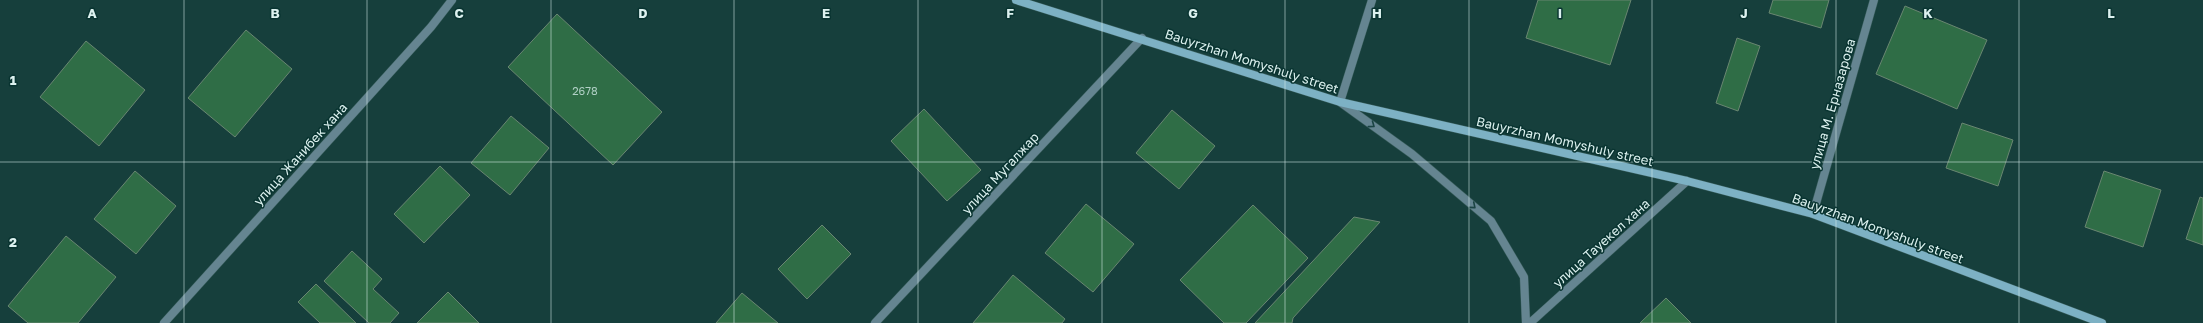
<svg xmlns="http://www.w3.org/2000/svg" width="2203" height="323" viewBox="0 0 2203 323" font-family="'Golos Text',sans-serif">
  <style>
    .building { fill: #2f6d46; stroke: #698671 }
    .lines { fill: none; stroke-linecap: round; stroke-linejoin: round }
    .street-casing { stroke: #365b59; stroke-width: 9 }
    .secondary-casing { stroke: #365b59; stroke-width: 9 }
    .street { stroke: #658591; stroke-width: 8 }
    .secondary { stroke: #7db1c4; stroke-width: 8 }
    .oneway { stroke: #1b4444 }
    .grid { fill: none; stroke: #dcf1ef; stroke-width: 1; stroke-opacity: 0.55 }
    .labels { text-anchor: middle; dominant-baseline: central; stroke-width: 3; stroke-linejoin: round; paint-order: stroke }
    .number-label { font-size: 11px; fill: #b1d0c5 }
    .street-label { font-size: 13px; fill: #dcf1ef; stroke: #093431 }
    .grid-label { font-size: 13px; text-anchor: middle; font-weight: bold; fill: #dcf1ef; stroke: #093431; stroke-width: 3; stroke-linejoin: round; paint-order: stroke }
  </style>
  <rect width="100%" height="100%" fill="#163f3c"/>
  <!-- building -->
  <path class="building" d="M1538,0H1631L1610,65L1526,38Z
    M1773,0H1829L1821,28L1769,13Z
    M1905,6L1987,40L1957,109L1876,74Z
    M557,14L662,112L613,165L508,67Z
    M246,30L292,69L235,137L188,98Z
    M1737,38L1760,46L1738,111L1716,103Z
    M86,41L145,90L99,146L40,97Z
    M924,109L981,170L947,201L891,141Z
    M1172,110L1215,146L1179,189L1136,153Z
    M511,116L549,148L510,195L471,163Z
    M1962,123L2013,140L1998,186L1946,168Z
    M440,166L470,195L424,243L394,214Z
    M135,171L176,206L136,254L94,219Z
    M2104,171L2161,190L2143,247L2085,227Z
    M2200,197L2203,198V245L2186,239Z
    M1086,204L1134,244L1093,292L1045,253Z
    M1253,205L1308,258L1246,323H1224L1180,280Z
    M1354,217L1380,222L1293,318L1292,323H1255Z
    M822,225L851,254L807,299L778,269Z
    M66,236L116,277L78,323H28L8,306Z
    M352,251L382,279L373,289L399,313L390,323H369L324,281Z
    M1013,275L1065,319L1062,323H973Z
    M316,284L356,323H320L298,302Z
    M448,292L479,323H417Z
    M742,293L778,323H716Z
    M1666,298L1691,323H1640Z"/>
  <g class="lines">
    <!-- street casing -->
    <g class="street-casing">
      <path id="street" d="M1372,0L1340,102L1412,154L1491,221L1524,277L1526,323
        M1813,214L1874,0
        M164,323L431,27L452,0
        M875,323L1142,38
        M1530,323L1687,181"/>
    </g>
    <!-- secondary casing -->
    <g class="secondary-casing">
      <path id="secondary" d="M1016,0L1340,102L1687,181L1813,214L2102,323"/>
    </g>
    <!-- street -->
    <use href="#street" class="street"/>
    <!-- secondary -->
    <use href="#secondary" class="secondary"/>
  </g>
  <!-- one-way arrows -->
  <defs><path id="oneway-chevron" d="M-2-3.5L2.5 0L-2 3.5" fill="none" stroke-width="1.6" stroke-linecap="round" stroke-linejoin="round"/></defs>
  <g class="oneway">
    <use href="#oneway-chevron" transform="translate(1372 125) rotate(36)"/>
    <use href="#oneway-chevron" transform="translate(1473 206) rotate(40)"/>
  </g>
  <!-- grid -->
  <path class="grid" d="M184,0V323M367,0V323M551,0V323M734,0V323M918,0V323M1102,0V323M1285,0V323M1469,0V323M1652,0V323M1836,0V323M2019,0V323M0,162H2203"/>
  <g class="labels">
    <!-- number labels -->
    <g class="number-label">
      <text x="585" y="90">2678</text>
    </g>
    <!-- street labels -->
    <g class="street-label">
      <text transform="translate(1252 61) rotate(18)">Bauyrzhan Momyshuly street</text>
      <text transform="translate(1832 104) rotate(-74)">улица М. Ерназарова</text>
      <text transform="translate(1565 141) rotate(13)">Bauyrzhan Momyshuly street</text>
      <text transform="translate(300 154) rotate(-48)">улица Жанибек хана</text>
      <text transform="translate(1000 173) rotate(-47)">улица Мугалжар</text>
      <text transform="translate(1878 228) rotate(20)">Bauyrzhan Momyshuly street</text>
      <text transform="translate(1601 243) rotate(-42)">улица Тауекел хана</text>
    </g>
  </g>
  <g class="grid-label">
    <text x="92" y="18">A</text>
    <text x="275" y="18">B</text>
    <text x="459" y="18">C</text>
    <text x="643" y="18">D</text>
    <text x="826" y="18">E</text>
    <text x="1010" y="18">F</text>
    <text x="1193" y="18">G</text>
    <text x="1377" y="18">H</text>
    <text x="1560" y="18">I</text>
    <text x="1744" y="18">J</text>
    <text x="1928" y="18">K</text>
    <text x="2111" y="18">L</text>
    <text x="13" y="85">1</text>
    <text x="13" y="247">2</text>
  </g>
</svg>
